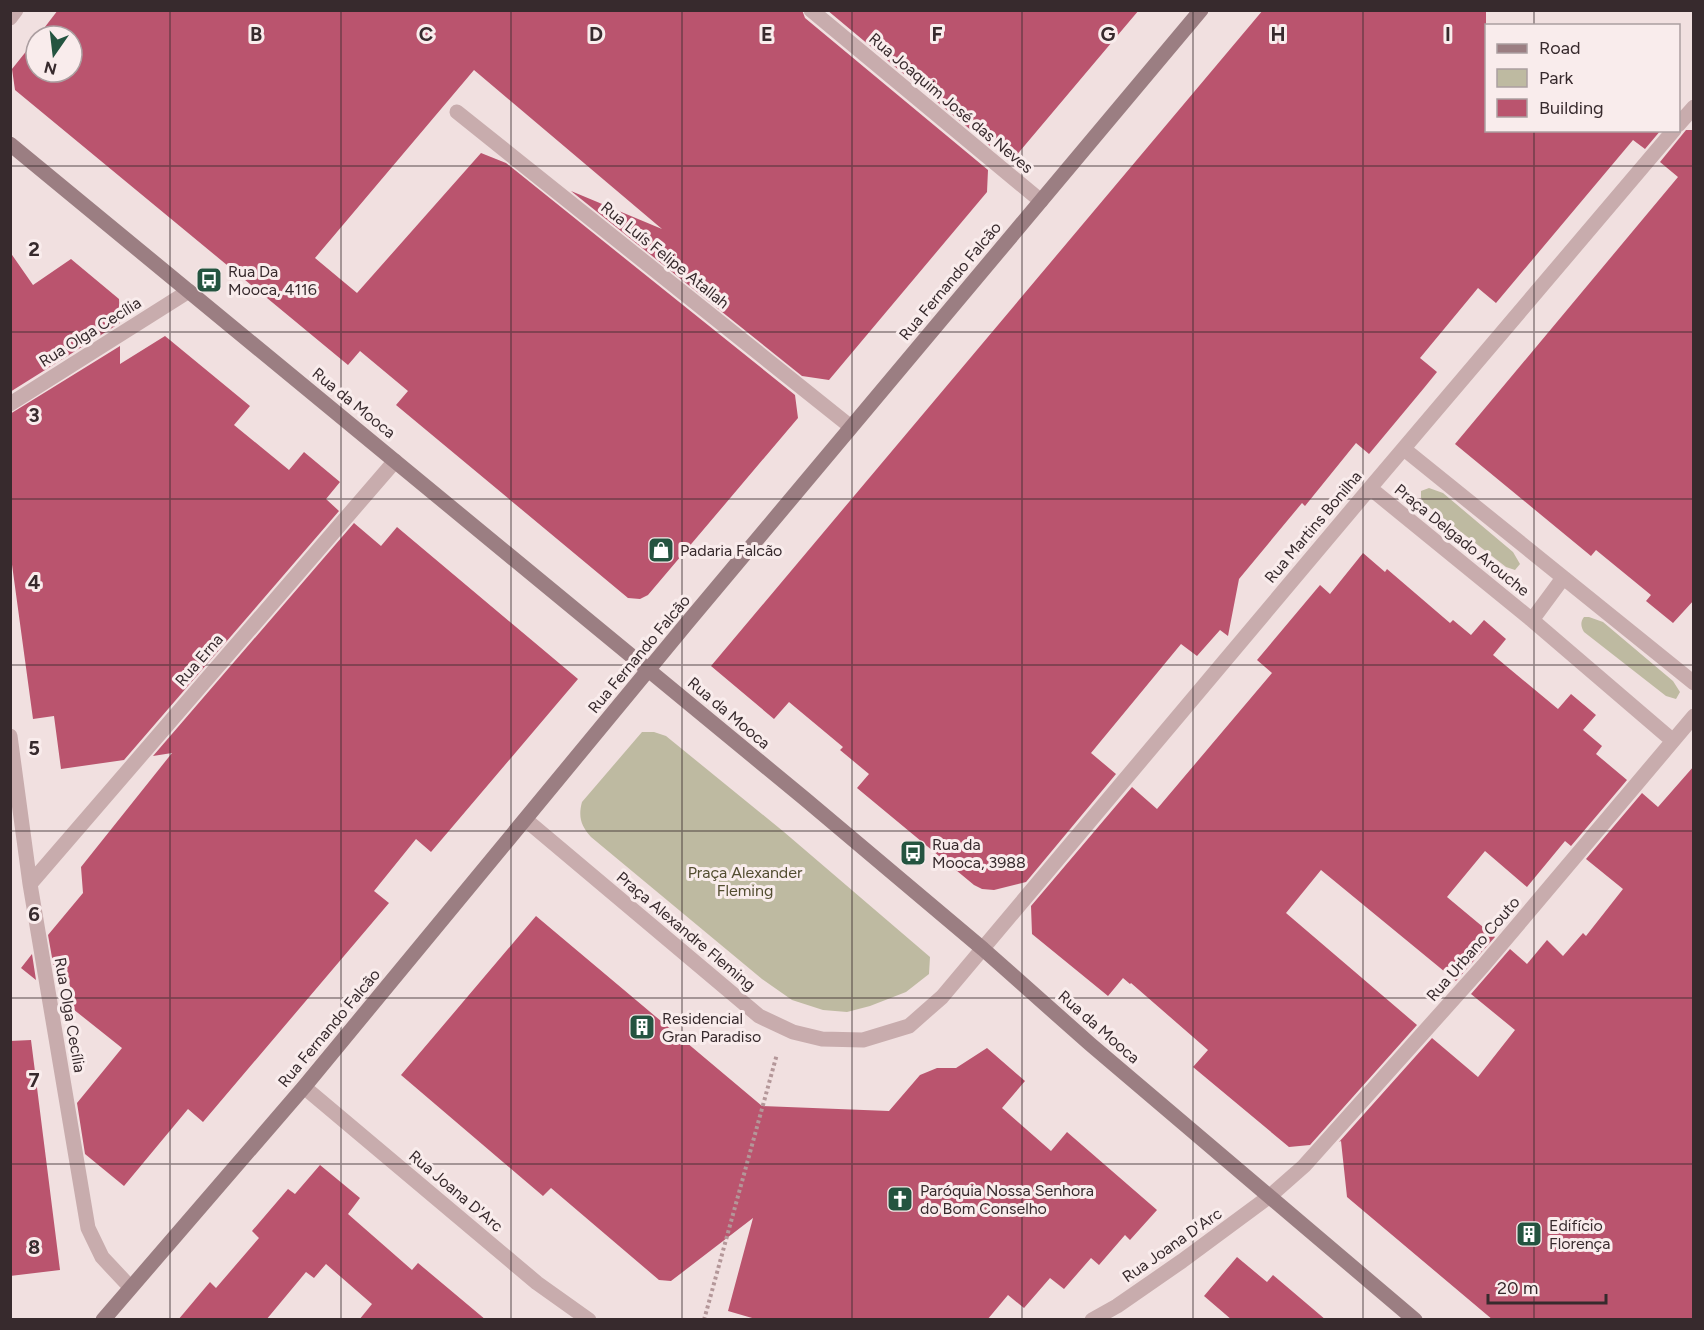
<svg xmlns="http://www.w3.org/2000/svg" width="1704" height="1330" viewBox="0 0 1704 1330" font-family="Figtree,sans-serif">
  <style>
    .green { fill: #bebaa1 }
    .building { fill: #ba546e }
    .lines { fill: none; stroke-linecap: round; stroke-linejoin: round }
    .path { stroke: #b49799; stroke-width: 4; stroke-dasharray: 3 3; stroke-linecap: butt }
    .street { stroke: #c8acad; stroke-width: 15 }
    .secondary { stroke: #9b7e82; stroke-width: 15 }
    .grid { fill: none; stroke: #372a2d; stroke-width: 1.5; stroke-opacity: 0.55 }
    .labels { text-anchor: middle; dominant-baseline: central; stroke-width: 6; stroke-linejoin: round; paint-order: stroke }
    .street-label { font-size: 16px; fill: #372a2d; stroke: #f9ecec }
    .poi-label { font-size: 16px; fill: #372a2d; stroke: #f9ecec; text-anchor: start }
    .park-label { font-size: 16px; fill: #534e31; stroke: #f9ecec }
    .grid-label { font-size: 20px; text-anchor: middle; font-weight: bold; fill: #372a2d; stroke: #f9ecec; stroke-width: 6; stroke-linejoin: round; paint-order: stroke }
  </style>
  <rect width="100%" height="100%" fill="#f1e0e0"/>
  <!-- green -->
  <path class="green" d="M1429,488L1443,493L1513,552L1520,564L1515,570L1506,567L1424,503L1421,498V491Z
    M1584,617H1589L1603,622L1673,681L1680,692L1676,699L1666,696L1584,632C1581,627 1580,622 1584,617Z
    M642,732H654L666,736L784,832L930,957L929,974L906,992L870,1006L847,1012L823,1010L792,1000L762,979L591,837C581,826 578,817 582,802Z"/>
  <!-- building -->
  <path class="building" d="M58,10H802L805,18L988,170L987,192L829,380L802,376L571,191L662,229L474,70L315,258L357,293L481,153L506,163L795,395L798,418L648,595L640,599L628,598L396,405L408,391L360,351L348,365L15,90L12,69L36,39V72H72V36H38Z
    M827,10H1139L1015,157L990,136V146Z
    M1263,10H1486V130H1661L1645,149L1633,140L1496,303L1478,288L1420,358L1437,372L1424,388L1369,454L1356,443L1305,506L1302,503L1239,579L1228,636L1220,630L1197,656L1181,644L1091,753L1116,774L1026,882L994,890L982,889L974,885L857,788L869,774L840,750L843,747L789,702L774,719L711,666Z
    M1686,130H1694V600L1673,623L1646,601L1651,595L1596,550L1591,556L1455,444L1678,177L1660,162Z
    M10,252L33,285L71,259L119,299L120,323L10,392Z
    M165,336L250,406L234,425L289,470L304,452L340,482L326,499L339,511L124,760L61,769L54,716L33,719L10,550V414L120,346V364Z
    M354,523L381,546L397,527L578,679L431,852L416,839L374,891L389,903L203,1122L188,1109L124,1186L85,1154L77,1103L122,1048L73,1009L69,979L56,980L48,935L83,893L81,867L172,753L153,756Z
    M1363,553L1385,572L1387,569L1450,623L1453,620L1471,635L1484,620L1506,639L1493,655L1558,709L1571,694L1596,715L1583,730L1602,746L1596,754L1627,780L1571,846L1565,841L1527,887L1485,851L1447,897L1495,937L1456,981L1321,870L1286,913L1417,1025L1310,1145L1289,1147L1193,1067L1208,1050L1131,983L1130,984L1123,978L1108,996L1032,934L1031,906L1132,787L1157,809L1272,673L1257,660L1320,585L1330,594Z
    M1694,766V1320H1493L1347,1197L1341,1141L1339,1142L1432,1038L1478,1077L1515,1030L1471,994L1510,949L1527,964L1547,940L1563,956L1583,933L1586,936L1623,889L1586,859L1642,793L1658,807Z
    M536,916L762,1106L889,1111L920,1075L937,1068H956L987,1048L1025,1081L1002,1108L1051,1151L1067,1132L1157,1210L1130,1240L1125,1235L1099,1265L1091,1258L1064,1289L1050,1278L1024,1308L1008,1295L987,1320H759L728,1311L753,1218L671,1281L659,1280L551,1188L543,1196L401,1075Z
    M32,954L36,980L21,968Z
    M31,1040L60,1270L10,1276V1041Z
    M320,1165L360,1198L348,1214L412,1270L418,1263L486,1320H359L372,1304L326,1264L314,1278L306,1272L266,1320H178L210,1282L216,1288L259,1238L252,1231L288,1189L295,1194Z
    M1237,1257L1267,1282L1273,1275L1326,1320H1232L1204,1296Z"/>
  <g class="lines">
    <!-- path -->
    <path class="path" d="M704,1320L777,1054"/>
    <!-- street -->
    <path class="street" d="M811,10L1041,201
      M10,18L16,10
      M457,112L851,427
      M1678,125L1694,107
      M10,404L189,291
      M1404,449L1694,683
      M1370,488L1532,620L1672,740
      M1532,620L1563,578
      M10,736L30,884L88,1228L102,1257L130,1287
      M526,820L759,1016L793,1032L822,1039L863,1040L909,1026L942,997L1370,488L1674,130
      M30,884L395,461
      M304,1087L537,1283L589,1320
      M1092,1320L1117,1306L1182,1261L1270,1196L1304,1166L1483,966L1694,716"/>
    <!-- secondary -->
    <path class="secondary" d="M10,144L805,799L983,949L1090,1044L1415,1320
      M103,1320L304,1087L687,623L1201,10"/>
  </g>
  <!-- grid -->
  <path class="grid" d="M170,10V1320M341,10V1320M511,10V1320M682,10V1320M852,10V1320M1022,10V1320M1193,10V1320M1363,10V1320M1534,10V26M1534,130V1320M10,166H1694M10,332H1694M10,499H1694M10,665H1694M10,831H1694M10,998H1694M10,1164H1694"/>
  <!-- icons -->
  <defs>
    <g id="bus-square" transform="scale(1.35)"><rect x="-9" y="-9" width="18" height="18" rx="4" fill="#245440" stroke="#f9ecec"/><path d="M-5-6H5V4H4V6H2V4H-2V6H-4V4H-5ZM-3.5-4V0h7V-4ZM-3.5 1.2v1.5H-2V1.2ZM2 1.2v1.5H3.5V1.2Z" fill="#fff"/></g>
    <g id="shop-square" transform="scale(1.35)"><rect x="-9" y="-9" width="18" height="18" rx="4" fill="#245440" stroke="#f9ecec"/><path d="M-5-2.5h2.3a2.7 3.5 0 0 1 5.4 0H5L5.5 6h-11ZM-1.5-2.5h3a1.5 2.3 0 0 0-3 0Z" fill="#fff"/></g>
    <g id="building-square" transform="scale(1.35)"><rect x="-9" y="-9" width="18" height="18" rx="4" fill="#245440" stroke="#f9ecec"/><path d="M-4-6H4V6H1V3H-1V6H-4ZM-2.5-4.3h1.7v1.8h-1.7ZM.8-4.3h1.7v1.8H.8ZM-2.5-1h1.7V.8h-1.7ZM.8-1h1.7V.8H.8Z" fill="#fff"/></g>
    <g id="church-square" transform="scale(1.35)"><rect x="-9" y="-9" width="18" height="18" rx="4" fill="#245440" stroke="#f9ecec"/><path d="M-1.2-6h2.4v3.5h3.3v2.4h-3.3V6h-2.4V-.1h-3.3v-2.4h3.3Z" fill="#fff"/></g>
  </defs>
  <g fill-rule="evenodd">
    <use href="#bus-square" x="209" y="280"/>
    <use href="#shop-square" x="661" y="550"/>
    <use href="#bus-square" x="913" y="853"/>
    <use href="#building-square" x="642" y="1027"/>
    <use href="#church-square" x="900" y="1199"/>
    <use href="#building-square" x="1529" y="1234"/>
  </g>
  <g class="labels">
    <!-- street labels -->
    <g class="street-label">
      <text transform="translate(951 103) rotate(40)">Rua Joaquim José das Neves</text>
      <text transform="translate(665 255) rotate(39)">Rua Luís Felipe Atallah</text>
      <text transform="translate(950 281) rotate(-50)">Rua Fernando Falcão</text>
      <text transform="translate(90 332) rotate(-32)">Rua Olga Cecília</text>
      <text transform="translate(354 403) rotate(39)">Rua da Mooca</text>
      <text transform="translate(1313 527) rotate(-50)">Rua Martins Bonilha</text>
      <text transform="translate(1462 540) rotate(39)">Praça Delgado Arouche</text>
      <text transform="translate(639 654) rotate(-50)">Rua Fernando Falcão</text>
      <text transform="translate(199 660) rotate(-49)">Rua Erna</text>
      <text transform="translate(729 713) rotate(40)">Rua da Mooca</text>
      <text transform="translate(686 931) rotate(40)">Praça Alexandre Fleming</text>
      <text transform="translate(1473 949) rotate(-49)">Rua Urbano Couto</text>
      <text transform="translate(70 1015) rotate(80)">Rua Olga Cecília</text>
      <text transform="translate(1099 1027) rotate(41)">Rua da Mooca</text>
      <text transform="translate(329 1028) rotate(-50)">Rua Fernando Falcão</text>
      <text transform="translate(456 1191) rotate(40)">Rua Joana D'Arc</text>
      <text transform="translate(1172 1245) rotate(-35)">Rua Joana D'Arc</text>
    </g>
    <!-- poi labels -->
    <g class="poi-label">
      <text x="228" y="271">Rua Da<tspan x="228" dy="18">Mooca, 4116</tspan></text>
      <text x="680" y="550">Padaria Falcão</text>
      <text x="932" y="844">Rua da<tspan x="932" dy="18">Mooca, 3988</tspan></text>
      <text x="662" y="1018">Residencial<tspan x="662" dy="18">Gran Paradiso</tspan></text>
      <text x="920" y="1190">Paróquia Nossa Senhora<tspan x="920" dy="18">do Bom Conselho</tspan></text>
      <text x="1549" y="1225">Edifício<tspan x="1549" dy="18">Florença</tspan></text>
    </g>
    <!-- park labels -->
    <g class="park-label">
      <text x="745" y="872">Praça Alexander<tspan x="745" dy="18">Fleming</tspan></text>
    </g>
  </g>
  <g class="grid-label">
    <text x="256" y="41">B</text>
    <text x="426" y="41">C</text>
    <text x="596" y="41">D</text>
    <text x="767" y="41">E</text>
    <text x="937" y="41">F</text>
    <text x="1108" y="41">G</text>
    <text x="1278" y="41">H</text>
    <text x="1448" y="41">I</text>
    <text x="34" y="256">2</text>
    <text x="34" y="422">3</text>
    <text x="34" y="589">4</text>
    <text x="34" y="755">5</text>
    <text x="34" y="921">6</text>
    <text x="34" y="1087">7</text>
    <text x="34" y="1254">8</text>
  </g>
  <!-- border -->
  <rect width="1704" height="1330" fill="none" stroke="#372a2d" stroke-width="24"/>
  <!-- legend -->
  <rect x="1485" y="24" width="195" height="108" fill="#f9ecec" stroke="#ab9ea0" stroke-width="1.5"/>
  <rect x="1497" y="44" width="30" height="9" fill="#9b7e82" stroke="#ab9ea0" stroke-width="1.5"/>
  <text x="1539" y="54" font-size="18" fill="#372a2d">Road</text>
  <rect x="1497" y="69" width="30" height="18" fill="#bebaa1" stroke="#ab9ea0" stroke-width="1.5"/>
  <text x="1539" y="84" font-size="18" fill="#372a2d">Park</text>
  <rect x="1497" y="99" width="30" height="18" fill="#ba546e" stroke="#ab9ea0" stroke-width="1.5"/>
  <text x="1539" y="114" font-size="18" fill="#372a2d">Building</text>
  <!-- north arrow -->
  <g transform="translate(54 54) rotate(194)"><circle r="28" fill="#f9ecec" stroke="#ab9ea0" stroke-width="1.5"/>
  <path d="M0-4.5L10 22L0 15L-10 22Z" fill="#245440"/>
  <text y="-9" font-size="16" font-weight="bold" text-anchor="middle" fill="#372a2d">N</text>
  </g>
  <!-- scale -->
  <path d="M1488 1294v9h118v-9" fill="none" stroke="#372a2d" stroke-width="3"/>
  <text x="1497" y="1294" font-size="18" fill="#372a2d" stroke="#f9ecec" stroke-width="4.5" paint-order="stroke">20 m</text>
</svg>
